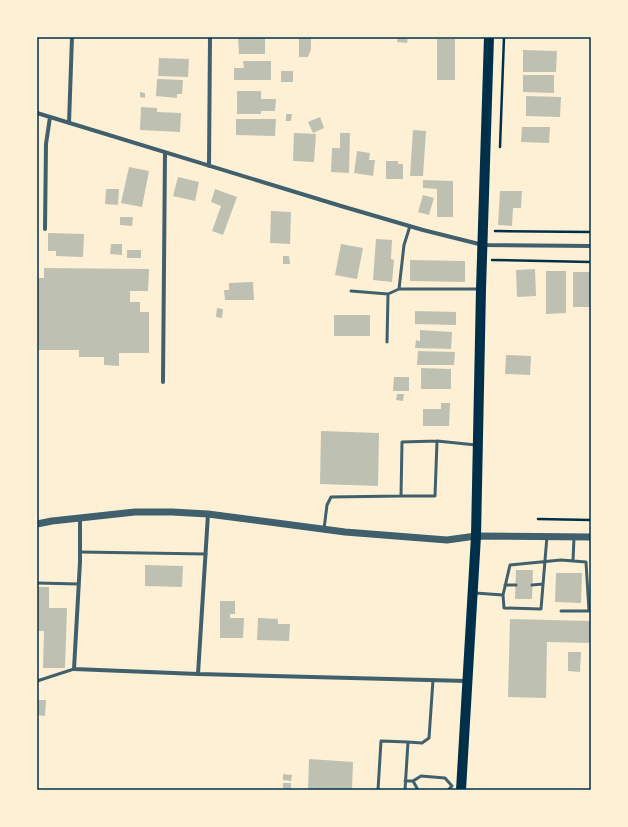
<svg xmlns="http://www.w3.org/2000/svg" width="628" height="827" viewBox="0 0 628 827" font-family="Montserrat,sans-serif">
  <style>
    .building { fill: #bec0b2 }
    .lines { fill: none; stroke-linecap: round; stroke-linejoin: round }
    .path { stroke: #003049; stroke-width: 2.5 }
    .service { stroke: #3f606c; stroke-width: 3 }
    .minor { stroke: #3f606c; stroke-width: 4 }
    .tertiary { stroke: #3f606c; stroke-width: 7 }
    .primary { stroke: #003049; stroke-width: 10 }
    .neatline { fill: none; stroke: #003049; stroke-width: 1.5 }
  </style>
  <rect width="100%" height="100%" fill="#fdf0d5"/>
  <!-- building -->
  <path class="building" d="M238,37H265V54H239Z
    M299,37H311V49L308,57H299Z
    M398,37H408L407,43L397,42Z
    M437,39H455V80H437Z
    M523,50L557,51L556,72H523Z
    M159,58L189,59L188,77L158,76Z
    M243,61H271V80H234V68H244Z
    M281,71H293V82H281Z
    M523,75H554V93L523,92Z
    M157,79L183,80L182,94H177V98L156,96Z
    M237,91H261V99H276L275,111H261V114H237Z
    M140,92L145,93V98L140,97Z
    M526,96L561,97L560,117L526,116Z
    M141,107L157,108V112L181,113L180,132L140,130Z
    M286,114H292L291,121H286Z
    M320,117L324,128L313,133L308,122Z
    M236,119H276L275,136L236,135Z
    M522,127H550L549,143L521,142Z
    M413,130L426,131L423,176H410Z
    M294,133L316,134L314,162L293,161Z
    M340,133H350L349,173L331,172L332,148H340Z
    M357,151L370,153L369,160H375L373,176L354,173Z
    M386,161H398V164H403V179H386Z
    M129,167L149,171L142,207L121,203Z
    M178,177L199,182L195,201L173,196Z
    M423,180L453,181V217H437V189L423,188Z
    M106,189H119L118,205L105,204Z
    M215,189L237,197L223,235L212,231L221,206L211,202Z
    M500,191H522L521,208H513L512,226L498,225Z
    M423,195L434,198L429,215L418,212Z
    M271,211L291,212L290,244L270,243Z
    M120,217H133L132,226L120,225Z
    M48,233L84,234L83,257L56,256V251H48Z
    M376,239L392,240L391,259L394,260L392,282L373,280Z
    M111,244H122V255L110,254Z
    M341,244L363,248L357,279L335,275Z
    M127,250H141V258H127Z
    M283,256H289L290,264H283Z
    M410,260L465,261V282L410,281Z
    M44,268L149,269L148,291H130V302H140V312H149V353H119V366L104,365V357H79V350H37L38,278H44Z
    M535,269L536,296L517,297L516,270Z
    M546,271H566V313L546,314Z
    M573,272H591V307H573Z
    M253,282L254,300H225L224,290H229V283Z
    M217,308L223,309L222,318L216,317Z
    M415,311L456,312V325L415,324Z
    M334,315H370V336H334Z
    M420,330L452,332L451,349L415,348L416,340L420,341Z
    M418,351L455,352L454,365H417Z
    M506,355L531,356L530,375L505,374Z
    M421,368L451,369V389H421Z
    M394,377H409V391H393Z
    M397,394H404L403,401L396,400Z
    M441,403H450L449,426H423V409H441Z
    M321,431L379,433L378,486L320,484Z
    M145,565L183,566L182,587L145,586Z
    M516,570H533L532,599H515Z
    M556,573H582L581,603L555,602Z
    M37,587H49V608H67L65,668H43L44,631H37Z
    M220,601H235V614H230V618H244L243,638H220Z
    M258,618L278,619V624H290L289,641L257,640Z
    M510,619L591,621V643L547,642L546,698L508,697Z
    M568,652H581L580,672L568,671Z
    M37,700H46L45,716L37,715Z
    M309,759L353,762L352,790H308Z
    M283,774L292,775L291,781L283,780Z
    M283,783H291V790H283Z"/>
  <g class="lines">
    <!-- path -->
    <path class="path" d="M500,147L504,37
      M495,231L591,232
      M492,260L591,262
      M538,519L591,520"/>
    <!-- service -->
    <path class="service" d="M399,289L404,245L410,226
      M351,291L388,294L399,289H479
      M387,342L388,294
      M401,496H435L437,441
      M324,529L327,505L331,497L401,496L402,442L437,441L476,445
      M80,552L206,554
      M573,561L574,537
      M37,583L79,584
      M505,585H516
      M532,585L543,584
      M475,593L503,595L510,565L561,560L586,562L589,611H561
      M503,595L504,608L541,609L547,536
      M37,681L74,669
      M408,742L422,743L429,738L433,680
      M405,781H413L421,776L445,778L452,786L448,790
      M413,781L418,790
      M378,790L381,741L408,742L405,790"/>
    <!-- minor -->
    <path class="minor" d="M37,113L341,206L423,230L483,245L591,246
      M69,123L72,37
      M209,166L210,37
      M45,229L46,144L50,117
      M163,382L165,152
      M80,518V562L74,669L198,674L467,681
      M198,674L208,514"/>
    <!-- tertiary -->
    <path class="tertiary" d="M37,524L52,521L135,512H172L208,514L345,532L447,540L476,536L591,537"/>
    <!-- primary -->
    <path class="primary" d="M461,790L476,536L481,289L489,37"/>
  </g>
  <!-- border -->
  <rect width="628" height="827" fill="none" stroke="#fdf0d5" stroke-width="76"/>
  <rect x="38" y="38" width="552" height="751" class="neatline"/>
</svg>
